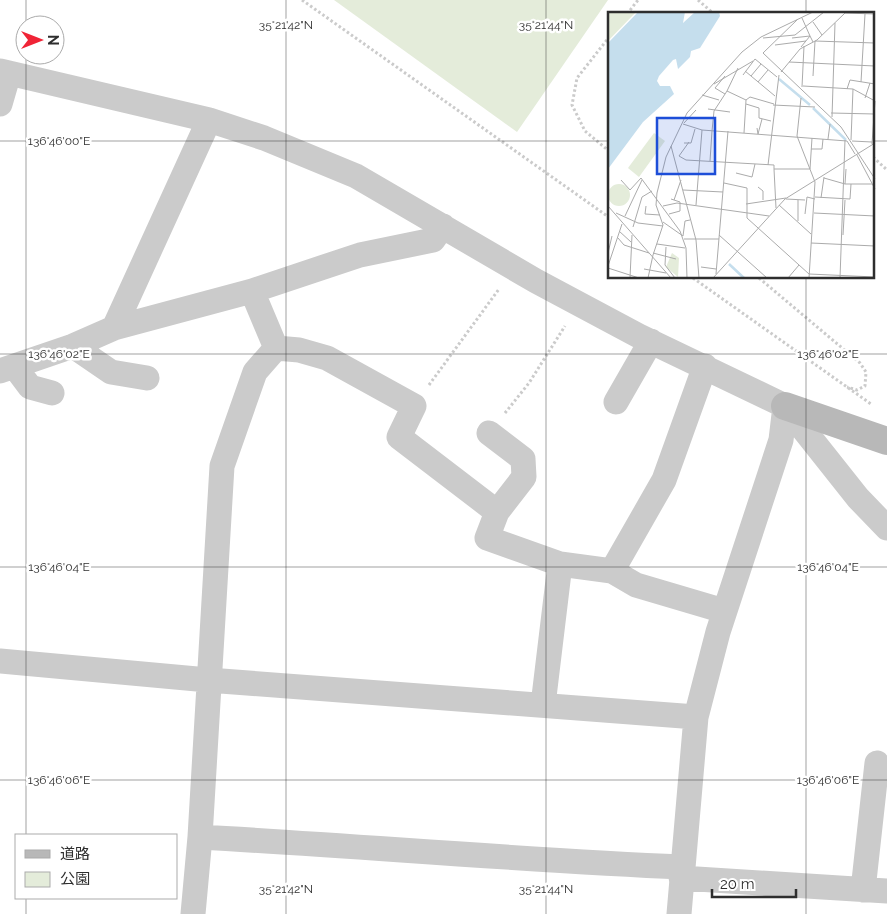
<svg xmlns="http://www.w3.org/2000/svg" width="887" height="914" viewBox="0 0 887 914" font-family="Raleway,'Noto Sans JP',sans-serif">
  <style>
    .green { fill: #e4ecda }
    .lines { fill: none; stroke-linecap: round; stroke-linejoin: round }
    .path { stroke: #cbcbcb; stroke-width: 3; stroke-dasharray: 2.5 2.5; stroke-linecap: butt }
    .street { stroke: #cbcbcb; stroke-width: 25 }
    .secondary { stroke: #b8b8b8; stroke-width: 28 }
    .ticks { fill: none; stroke: #2e2e2e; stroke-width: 1; stroke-opacity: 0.45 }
    .inset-river { fill: none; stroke: #c5deed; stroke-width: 2.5 }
    .inset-road { fill: none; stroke: #ababab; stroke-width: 1 }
    .view { fill: #1d4ed8; fill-opacity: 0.15; stroke: #1d4ed8; stroke-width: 2.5 }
    .inset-edge { fill: none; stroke: #2e2e2e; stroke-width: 2.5 }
    .ticks-label { font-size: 12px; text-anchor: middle; fill: #2e2e2e; stroke: #fff; stroke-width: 5; stroke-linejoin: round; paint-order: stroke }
  </style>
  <rect width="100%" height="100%" fill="#fff"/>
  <!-- green -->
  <path class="green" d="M334,0H608L517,132Z"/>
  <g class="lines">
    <!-- path -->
    <path class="path" d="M302,0L610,218
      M698,0L714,14
      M627,14L638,0
      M610,36L577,78L572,105L585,131L610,152
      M873,157L887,170
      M693,278L871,404
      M759,278L860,363L866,372L865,386L857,390L847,387
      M429,385L499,289
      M505,413L529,383L565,326"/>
    <!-- street -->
    <path class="street" d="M0,71L209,120L264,138L356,176L536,281L639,336L785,406L858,498L887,528
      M0,104L9,73
      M252,291L276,348L299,350L327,358L414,406L399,437L497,512
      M114,328L209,120
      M73,346L111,372L147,378
      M15,367L30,387L52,393
      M0,371L73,346L114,328L252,291L360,255L433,240L443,226
      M616,402L651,341
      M489,433L523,459L524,477L497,512L487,538L560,564L612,571L636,585L724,611
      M612,571L664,480L705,366
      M0,661L208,680L696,717
      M543,705L560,564
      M200,837C361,846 521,860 682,867
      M681,878L887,891
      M863,890L877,763
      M193,914L200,837L222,466L255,372L276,348
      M679,914L696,717L718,632L781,440L785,406"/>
    <!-- secondary -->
    <path class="secondary" d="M785,406L887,441"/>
  </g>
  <!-- ticks -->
  <path class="ticks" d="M26,0V25M286,0V914M546,0V914M806,0V14M26,55V835M0,141H610M873,141H887M806,278V914M0,354H887M0,567H887M0,780H887M26,898V914"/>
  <!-- overview -->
  <g transform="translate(608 12)">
    <rect width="266" height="266" fill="#fff"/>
    <path d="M0,0H28L0,29ZM46,121L57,129L31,165L20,156ZM0 183a11 11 0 1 1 22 0a11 11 0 1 1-22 0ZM64,241L71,246L70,265L58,255Z" fill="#e4ecda"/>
    <path d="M30,0H77L75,11L87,0H111L112,4L92,36L83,39L82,45L70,57L68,47L65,48L51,64L49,69L52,74H62L66,82L35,110L0,157V31Z" fill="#c5deed"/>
    <path class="inset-river" d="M171,67L202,93M205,96L238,128M121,252L136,266"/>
    <path class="inset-road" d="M190,7L155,41L233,115L267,167M205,10L214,23M155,26L187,23L216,0M184,26L202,24L205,30M167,33L198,29M193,35L202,24L194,6M181,50L267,54M137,59L167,84M173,60L192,37L209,28L237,1L267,2M135,63L147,47L169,65M143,64L153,52M205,64L207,29L267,31M150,70L160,58M253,70L257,2M106,72L145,49M195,74L245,77L267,89M194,75L196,34M239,77L242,68L267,72M119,79L130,56M117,82L107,76L117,64M94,83L111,88M193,86L189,124L207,170L201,266M257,86L262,71M138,88L142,85L166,92M138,92L151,96V106L163,109M165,93L207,95M100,97L122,100M223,101L267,102M224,105L227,11M76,111L88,98M75,112L94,118L239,129L247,142M149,116L150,122L154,107M104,119L106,99L119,79L138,88L136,121M220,127L222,112M243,128L245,77M244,129L264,130M76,131H83L87,117M264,132L267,89M63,134L88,228L91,266M203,137H214L215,127M249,143L267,177M71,144L78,148L166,153V157H202L204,126M71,144L81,130M102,149L104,119M160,153L171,63M166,157L168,196M128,161L144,165L147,152M216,166L237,172H264M13,168L22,178L33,166L72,219L78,236L79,266M116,171L139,176V206L201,262L267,265M237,172L238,157M150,175L155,179V188M75,178L115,180M207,185L242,187L243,172M213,186L216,165M178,187L197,188M66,188L73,168M138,192L178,186M88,193L94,118M171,193L203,222M0,194L63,266M38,194L37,202L52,203M55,194L69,191L161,204M8,201L30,211L55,214M206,201L267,204M61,202L72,199V190L63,187M197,202L199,185L207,187M17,204L34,168M190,209V188M55,210L75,224L77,209L82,208M25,215L34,185L44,179M11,219L23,230M111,223L159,266M235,223L237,188M10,226L16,233L41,241M76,227H111M203,231L267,234M49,232L77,236M58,235L57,253L67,266M0,241L4,224M45,241L68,247M45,243L55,213L48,193L49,181L58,145L79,101L134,40L153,25L205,0M0,254L14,212M93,255L108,257M0,256L31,266M36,257L58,261M108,262L120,119M22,266L24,223M40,266L45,243M105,266L177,187L267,131M180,266L191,253M232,266L237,128"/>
    <path class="view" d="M49,106H107V162H49Z"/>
    <rect width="266" height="266" class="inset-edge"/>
  </g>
  <g class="ticks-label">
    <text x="286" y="29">35°21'42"N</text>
    <text x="546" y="29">35°21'44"N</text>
    <text x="59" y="145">136°46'00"E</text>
    <text x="828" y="358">136°46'02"E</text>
    <text x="59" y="358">136°46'02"E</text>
    <text x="59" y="571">136°46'04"E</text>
    <text x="828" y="571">136°46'04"E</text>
    <text x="59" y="784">136°46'06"E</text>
    <text x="828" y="784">136°46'06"E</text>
    <text x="286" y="893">35°21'42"N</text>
    <text x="546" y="893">35°21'44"N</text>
  </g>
  <!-- legend -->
  <rect x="15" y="834" width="162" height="65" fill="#ffffff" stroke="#ababab"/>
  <rect x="25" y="850" width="25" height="8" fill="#b8b8b8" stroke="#ababab"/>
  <text x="60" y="859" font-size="15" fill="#2e2e2e">道路</text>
  <rect x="25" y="872" width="25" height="15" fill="#e4ecda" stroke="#ababab"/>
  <text x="60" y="884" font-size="15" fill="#2e2e2e">公園</text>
  <!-- north arrow -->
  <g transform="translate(40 40) rotate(90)"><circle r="24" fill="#ffffff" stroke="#ababab"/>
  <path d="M0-4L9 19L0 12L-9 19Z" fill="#f02436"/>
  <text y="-8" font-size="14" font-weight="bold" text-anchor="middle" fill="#2e2e2e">N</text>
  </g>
  <!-- scale -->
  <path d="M712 889v8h84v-8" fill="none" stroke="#2e2e2e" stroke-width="2.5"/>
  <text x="720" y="889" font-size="15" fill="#2e2e2e" stroke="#ffffff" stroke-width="4" paint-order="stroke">20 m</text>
</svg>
